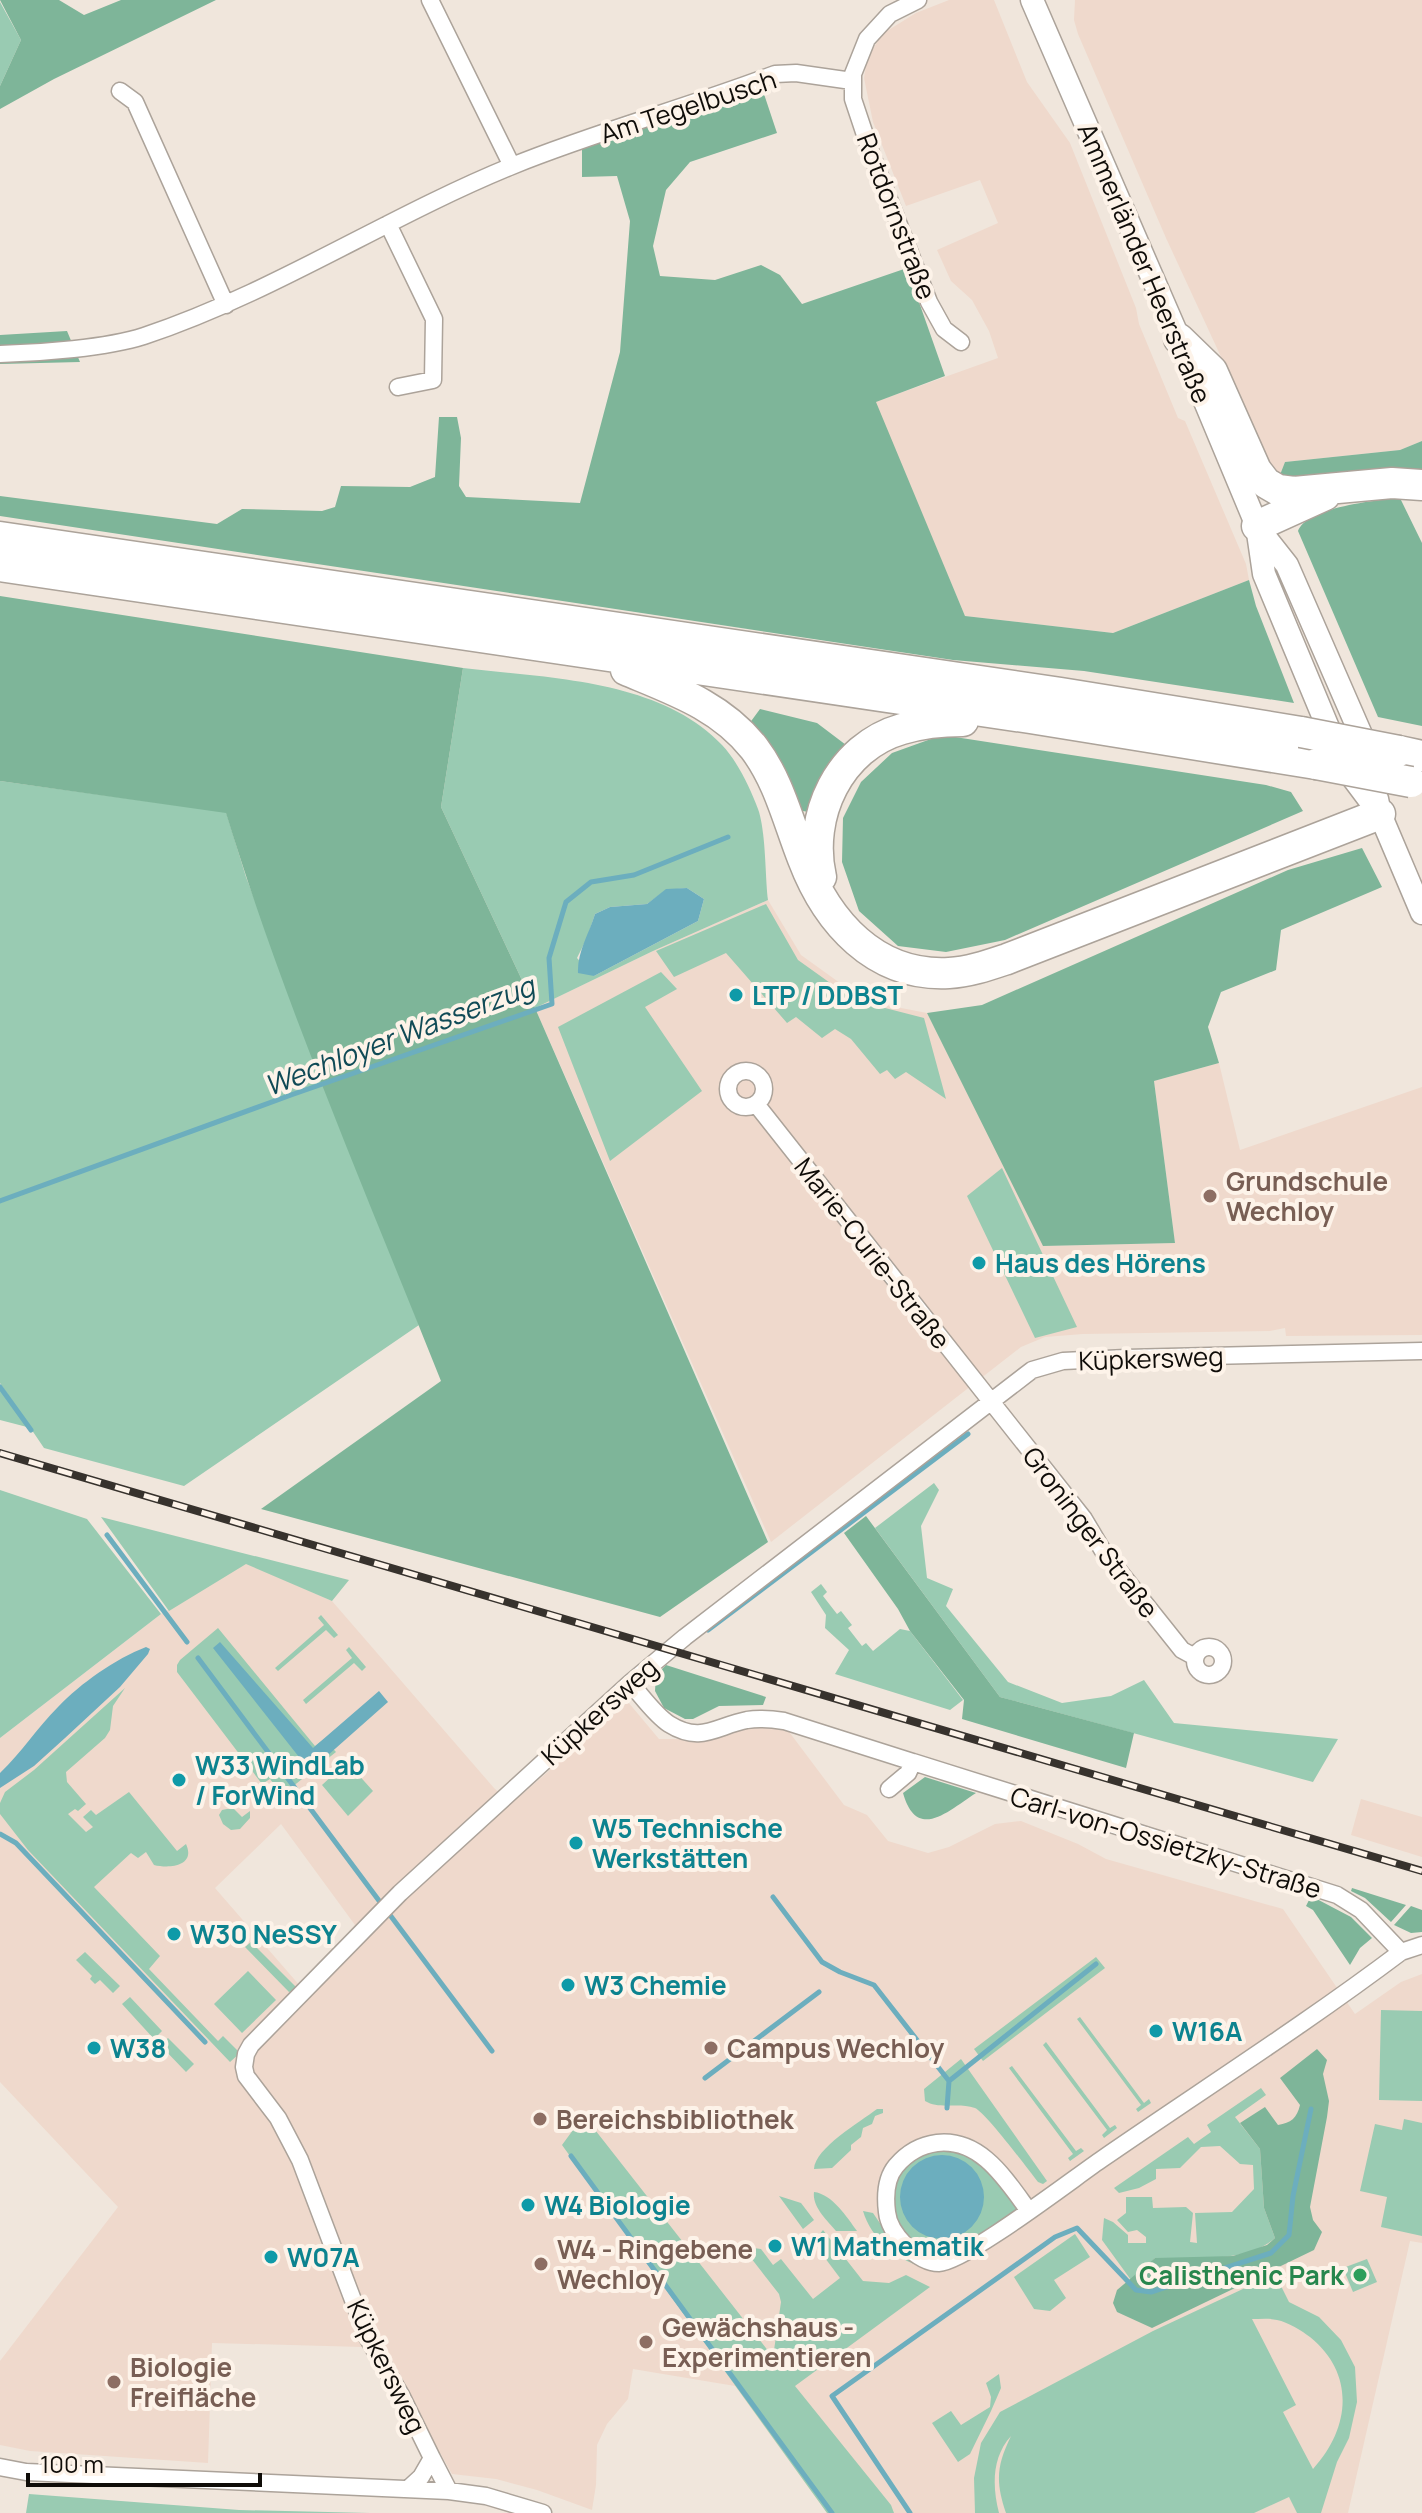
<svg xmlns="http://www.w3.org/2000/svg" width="1422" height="2513" viewBox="0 0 1422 2513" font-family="Manrope,sans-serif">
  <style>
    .commercial { fill: #efd9cc; fill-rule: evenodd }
    .green { fill: #99cbb2; fill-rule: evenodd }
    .forest { fill: #7eb599 }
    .water { fill: #6caebe }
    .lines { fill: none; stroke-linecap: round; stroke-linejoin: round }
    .stream { stroke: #6caebe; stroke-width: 5 }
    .street-casing { stroke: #aca39a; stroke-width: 19 }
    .secondary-casing { stroke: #aca39a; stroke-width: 25 }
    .highway-casing { stroke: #aca39a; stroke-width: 33 }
    .street { stroke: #fff; stroke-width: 16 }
    .secondary { stroke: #fff; stroke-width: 22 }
    .highway { stroke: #fff; stroke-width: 30 }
    .rail-casing { stroke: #37322d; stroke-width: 8 }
    .rail { stroke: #fdf3e9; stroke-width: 5; stroke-dasharray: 15; stroke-linecap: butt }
    .highway-bridge-casing { stroke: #aca39a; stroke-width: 33; stroke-linecap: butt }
    .highway-bridge { stroke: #fff; stroke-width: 30 }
    .culture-dot { fill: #0f9aa8; stroke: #fdf3e9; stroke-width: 3 }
    .education-dot { fill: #8d6e63; stroke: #fdf3e9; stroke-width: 3 }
    .leisure-dot { fill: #2e9e5b; stroke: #fdf3e9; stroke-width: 3 }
    .labels { text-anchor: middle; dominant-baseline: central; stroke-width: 8; stroke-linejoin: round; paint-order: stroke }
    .street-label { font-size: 26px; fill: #0f0c08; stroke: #fdf3e9 }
    .culture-label { font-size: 26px; font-weight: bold; fill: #0d838f; stroke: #fdf3e9; text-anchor: start }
    .education-label { font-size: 26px; font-weight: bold; fill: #785e54; stroke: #fdf3e9; text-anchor: start }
    .leisure-label { font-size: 26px; font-weight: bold; fill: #27864d; stroke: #fdf3e9; text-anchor: end }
    .water-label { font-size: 28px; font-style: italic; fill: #104a56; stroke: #fdf3e9 }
  </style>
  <rect width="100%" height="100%" fill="#f0e6dc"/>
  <!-- commercial -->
  <path class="commercial" d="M949,0H994L1027,82L1070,143L1136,308L1139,324L1178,418L1185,421L1246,564L1249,580L1113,633L965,616L875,402L998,358L989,331L972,300L951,281L937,250L998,223L980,180L906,206L873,122L864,78L867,59L882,34L916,13Z
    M1075,0H1422V441L1400,450L1285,462L1278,480L1166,238L1078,34L1074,20Z
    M768,900L801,955L865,1001L927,1013L1044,1246L1175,1243L1154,1081L1219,1063L1240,1150L1422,1087V1335L1286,1336L1285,1328L1270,1331L1083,1334L1045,1337L1021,1347L771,1542L535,1008L653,951Z
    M246,1563L332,1601L494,1788L511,1804L628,1702L659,1739H695L753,1726L784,1725L844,1805L867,1815L888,1841L928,1853L949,1847L995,1824L1021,1821L1078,1844L1106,1859L1283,1909L1355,2014L1401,1982L1422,1974V2243L1410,2241L1348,2513H827L735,2386L633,2369L628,2399L607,2424L597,2445L596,2485L592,2510L537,2490L496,2479L452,2474L375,2338L363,2347L212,2343L208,2463L30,2451L0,2445V2361L118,2207L0,2082V1738L161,1614ZM281,1824L355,1925L301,1987L215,1888Z
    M1361,1799L1422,1817V1857L1351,1835Z"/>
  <!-- green -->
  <path class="green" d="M0,2L21,40L0,86Z
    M463,668C547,678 660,679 722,745C738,762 750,788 758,809C766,831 765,876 768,900L653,951L535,1008L441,807ZM687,888L704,899L698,921L594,976L577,958L587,938L595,914L610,907L647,904L666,890Z
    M0,781L226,812L246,877L419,1325L184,1486L44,1448L0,1383Z
    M766,904L798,960L854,1000L924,1018L946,1099L906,1072L895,1079L887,1070L880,1074L851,1039L835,1029L822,1038L796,1017L787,1023L726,953L674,977L656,951Z
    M661,972L677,989L645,1007L702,1091L610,1161L558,1027Z
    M1002,1168L1077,1327L1035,1338L967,1196Z
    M0,1387L27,1427L0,1420Z
    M934,1483L939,1490L921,1526L927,1578L953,1589L946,1606L1008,1682L1062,1703L1111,1696L1144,1680L1174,1723L1338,1739L1313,1782L1000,1697L875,1528Z
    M0,1490L87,1519L161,1614L0,1738Z
    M101,1517L349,1580L332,1601L246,1564L169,1611Z
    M821,1584L827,1592L823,1596L837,1614L841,1611L852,1625L848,1628L862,1646L866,1643L873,1651L900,1629L910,1631L963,1700L950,1710L835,1674L849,1650L825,1628L826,1615L811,1592Z
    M321,1615L338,1635L334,1638L326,1630L278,1671L275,1668L324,1625L318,1618Z
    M218,1628L315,1746L324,1739L336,1752L282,1795L270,1779L262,1784L177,1672V1665L180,1660Z
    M349,1647L366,1667L362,1671L354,1663L306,1704L303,1700L352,1658L346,1650Z
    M125,1688L113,1706L110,1730L105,1738L66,1772L67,1782L86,1804L78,1811L75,1809L68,1814L86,1832L93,1827L83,1817L91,1810L96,1815L129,1792L177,1851L186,1844C196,1866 170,1869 154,1865L146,1852L138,1858L131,1853L94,1887L160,1956L149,1969L218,2041L223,2036L240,2053L230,2062L28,1850L0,1814V1803L5,1792L34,1770Z
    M347,1762L373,1791L348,1816L322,1785Z
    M227,1809H234L242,1817L250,1811V1818L240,1829L231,1830L223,1824L219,1815L222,1810Z
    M251,1942L298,1989L289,1992L245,1947Z
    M85,1952L120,1986L113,1993L100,1980L95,1984L90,1979L92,1976L76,1960Z
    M1096,1957L1105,1968L983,2061L974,2049Z
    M248,1971L276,2000L242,2033L214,2004Z
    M130,1997L162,2031L154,2039L122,2004Z
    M1381,2010L1422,2011V2101L1379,2100Z
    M1080,2017L1144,2103L1149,2099L1151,2103L1138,2112L1136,2109L1141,2105L1077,2019Z
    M168,2038L194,2064L186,2072L160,2045Z
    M1046,2042L1110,2128L1115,2125L1117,2128L1104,2138L1102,2135L1107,2130L1043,2045Z
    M961,2059L1047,2181L1043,2184L1038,2182C1027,2168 986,2113 975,2108C957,2102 940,2110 925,2101L924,2089Z
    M1012,2066L1076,2151L1081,2148L1084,2151L1070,2161L1068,2158L1073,2154L1009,2068Z
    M1261,2088L1266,2095L1235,2117L1260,2149L1264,2208L1275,2238C1245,2264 1193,2257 1155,2258L1131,2280L1102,2240L1104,2218L1113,2222L1128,2235V2243H1146V2237L1137,2230L1128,2232L1117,2220L1126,2213V2197H1152L1153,2208L1186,2207L1193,2213L1190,2242L1197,2243L1195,2213L1232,2212L1254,2189L1253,2165L1240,2164L1220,2146L1201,2147L1180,2168L1156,2169V2179L1139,2188L1119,2193L1114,2188L1188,2137L1194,2144L1211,2132L1207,2125Z
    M877,2109H883V2113L875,2116L872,2124L863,2128L861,2137L851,2145V2150L832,2168L814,2169C815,2148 860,2122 877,2109Z
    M1404,2119L1422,2123V2236L1381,2227L1387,2197L1360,2191L1375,2124L1402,2130Z
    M592,2126L773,2357L781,2302L779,2294L751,2258L710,2249L708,2242L761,2249L773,2265L781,2259L813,2299L840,2278L813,2242L823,2230L863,2281L889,2283L906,2275L930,2287L795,2386L891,2505L894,2513H827L562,2145L573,2130Z
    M927,2144L973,2148L1029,2211L937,2263L887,2220L893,2170Z
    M814,2192C832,2194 847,2217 857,2231H836C827,2220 812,2207 814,2192Z
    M779,2196L801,2203L814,2220L803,2229Z
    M863,2211L873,2213L892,2241L924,2265L923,2267C895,2259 871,2238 863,2211Z
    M1075,2234L1090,2257L1054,2280L1066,2298L1050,2311L1034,2309L1014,2277Z
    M1367,2259L1377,2282L1353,2292L1343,2268Z
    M1275,2274L1289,2302L1319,2317L1341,2340L1355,2367L1357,2402L1349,2438L1337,2462L1321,2513H1297L1289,2497L1254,2513H1006C995,2481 997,2465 1011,2436C992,2457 992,2486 999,2513H975L974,2478L981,2443L1000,2412L1153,2331ZM1252,2319C1260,2319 1270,2318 1277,2320C1288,2322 1302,2331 1310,2337C1356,2374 1350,2429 1313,2469L1283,2412L1296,2405Z
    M999,2374L1001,2388L991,2411L970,2454L958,2462L932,2423L951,2411L961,2425L990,2407L991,2397L986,2383Z
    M29,2494L239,2510L370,2513H26Z"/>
  <!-- forest -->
  <path class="forest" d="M0,0H59L84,15L121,0H216L54,79L0,109V86L21,40Z
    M762,88L777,133L690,162L666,190L653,246L660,276L715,280L761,265L780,275L802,304L907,268L945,376L876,402L965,616L1113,633L1249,580L1256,606L1294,703L1084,671L953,660L0,516V496L217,524L242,509L322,511L335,507L341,486L410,487L435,477L439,417H457L461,438L459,486L466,497L580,503L620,352L630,221L617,176L582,177V148Z
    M67,331L80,362L0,364V335Z
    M1422,441V473L1278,480L1285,462L1400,450Z
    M1400,498L1422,543V726L1378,717L1298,531C1307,507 1377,500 1400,498Z
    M0,596L463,668L441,807L535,1008L768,1542L660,1617L261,1509L441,1381C366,1193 285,1006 226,813L0,781Z
    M760,709L817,723L850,748L812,813L799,810L749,724Z
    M942,735L1266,785L1291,792L1303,811L1005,940L946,952L898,946L859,911L842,862L843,818L861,782L892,753Z
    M1362,848L1382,887L1281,930L1276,970L1221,992L1208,1027L1219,1063L1154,1081L1175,1243L1043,1246L927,1013L982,1005L1288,870Z
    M866,1516L1000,1697L1134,1733L1126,1768L962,1719L964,1700L910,1631L898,1609L844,1533Z
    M666,1665L766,1697L763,1705L719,1706L693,1719H685L664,1708L655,1691L656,1675Z
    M925,1777L976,1793C948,1811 917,1842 903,1793Z
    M1352,1888L1406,1905L1391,1922L1365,1898L1351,1891Z
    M1311,1896L1351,1917L1372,1938L1360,1948L1350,1965L1313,1910L1306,1906Z
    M1411,1906L1422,1910V1932L1411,1933L1394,1925Z
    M1317,2049L1327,2060L1323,2074L1329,2101L1327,2117L1310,2207L1313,2220L1322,2232L1314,2250L1152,2328L1117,2312L1113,2303L1117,2290L1155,2258L1233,2256L1267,2245L1275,2238L1264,2208L1260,2149L1240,2123L1265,2107L1278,2125C1291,2123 1297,2118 1300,2105L1280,2078Z"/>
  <!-- water -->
  <path class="water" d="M687,888L704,899L698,921L594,976L578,973C577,952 589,934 595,914L610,907L647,904L666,889Z
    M220,1642L313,1748L379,1691L388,1702L310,1771L213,1648Z
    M146,1647L150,1649L148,1654L120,1687L65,1738L34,1766L0,1788V1773C22,1752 37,1728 58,1707C81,1683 115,1659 146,1647Z
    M900 2197a42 42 0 1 1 84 0a42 42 0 1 1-84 0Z"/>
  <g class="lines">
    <!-- stream -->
    <path class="stream" d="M0,1201L291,1095L552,1004L549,958L566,902L591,882L634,875L728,837
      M0,1387L31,1430
      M107,1535L187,1642
      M708,1630L968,1434
      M198,1658L380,1902
      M0,1834L16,1843L205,2042
      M773,1897L822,1962L840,1972L874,1985L949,2081
      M387,1911L492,2051
      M705,2078L819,1992
      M947,2108L949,2081L1096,1964
      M571,2156L832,2513
      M910,2513L832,2396L1055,2237L1077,2228L1136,2290L1151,2292L1271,2253L1289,2235L1293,2196L1311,2109"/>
    <!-- street casing -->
    <g class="street-casing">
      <path id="street" d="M430,0L512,166
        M918,0L890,14L867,39L853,74V99L871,153L929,302L944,329L961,342
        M120,91L135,102L226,305
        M388,224L434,319L433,380L398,387
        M0,354C40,353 107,348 144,336C273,293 387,217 512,166C598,131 689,107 775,74L796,73L852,81
        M728 1089a18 18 0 1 1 36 0a18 18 0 1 1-36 0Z
        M756,1104L1084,1519L1103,1551L1182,1650L1195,1657
        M1195 1661a14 14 0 1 1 28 0a14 14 0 1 1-28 0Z
        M630,1683C642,1696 655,1715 669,1724C701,1744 716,1726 747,1720C759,1718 771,1719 784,1721L913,1762
        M889,1789L908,1773L913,1762L1337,1895L1361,1910L1401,1952
        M1029,2211C1006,2180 981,2138 937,2143C921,2145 907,2153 896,2166C886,2178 885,2196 887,2212C889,2233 917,2263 939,2263C965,2262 1074,2178 1102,2159C1202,2090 1304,2025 1401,1952L1422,1945
        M432,2458L449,2491
        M0,2467L26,2472L449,2491L486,2496L543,2513
        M408,2489L421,2477L432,2458L401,2395L367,2337L300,2160L278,2118L246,2076L244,2067L246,2054L251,2045L400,1893L630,1683L685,1637L1032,1370L1063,1361L1126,1358L1422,1351"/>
    </g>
    <!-- secondary casing -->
    <g class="secondary-casing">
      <path id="secondary" d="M1032,0L1179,339L1257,526L1264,574L1344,766L1380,814
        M1257,527L1287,565L1369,753
        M1377,799L1380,814L1422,913"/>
    </g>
    <!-- highway casing -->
    <g class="highway-casing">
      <path id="highway" d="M1179,339L1212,371L1256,470L1266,483L1278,490L1294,492L1392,483L1422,485
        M1257,526L1325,495
        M0,537L1061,693L1301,732
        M0,566L1030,718L1316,764
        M626,670C674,690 721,706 754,748C779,781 788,821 803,859C827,922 875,977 949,973C969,972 989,965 1007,959L1380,814
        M1399,751L1422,756
        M821,877C807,816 839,747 902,729C922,723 942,721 963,721"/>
    </g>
    <!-- street -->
    <use href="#street" class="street"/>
    <!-- secondary -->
    <use href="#secondary" class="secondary"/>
    <!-- highway -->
    <use href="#highway" class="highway"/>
    <!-- rail casing -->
    <g class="rail-casing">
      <path id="rail" d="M0,1453L1422,1871"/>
    </g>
    <!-- rail -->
    <use href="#rail" class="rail"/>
    <!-- highway-bridge casing -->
    <g class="highway-bridge-casing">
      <path id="highway-bridge" d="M1301,732L1399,751
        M1316,764L1411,782"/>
    </g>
    <!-- highway-bridge -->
    <use href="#highway-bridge" class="highway-bridge"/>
  </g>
  <!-- markers -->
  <g class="culture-dot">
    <circle cx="736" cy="995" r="8"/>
    <circle cx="979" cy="1263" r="8"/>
    <circle cx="179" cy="1780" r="8"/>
    <circle cx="576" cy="1843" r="8"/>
    <circle cx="174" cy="1934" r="8"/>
    <circle cx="568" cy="1985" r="8"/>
    <circle cx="1156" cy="2031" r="8"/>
    <circle cx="94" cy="2048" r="8"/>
    <circle cx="528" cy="2205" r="8"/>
    <circle cx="775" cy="2246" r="8"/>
    <circle cx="271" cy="2257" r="8"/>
  </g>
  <g class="education-dot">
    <circle cx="1210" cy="1196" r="8"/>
    <circle cx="711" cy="2048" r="8"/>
    <circle cx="540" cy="2119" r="8"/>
    <circle cx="541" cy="2264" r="8"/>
    <circle cx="646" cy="2342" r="8"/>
    <circle cx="114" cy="2382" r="8"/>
  </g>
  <circle class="leisure-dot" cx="1360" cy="2275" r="8"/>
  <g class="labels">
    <!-- street labels -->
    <g class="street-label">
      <text transform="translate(688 106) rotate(-18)">Am Tegelbusch</text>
      <text transform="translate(897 216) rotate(69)">Rotdornstraße</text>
      <text transform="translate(1145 263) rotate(67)">Ammerländer Heerstraße</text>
      <text transform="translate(873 1253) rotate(52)">Marie-Curie-Straße</text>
      <text transform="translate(1151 1358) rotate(-2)">Küpkersweg</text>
      <text transform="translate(1091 1532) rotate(53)">Groninger Straße</text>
      <text transform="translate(599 1711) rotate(-42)">Küpkersweg</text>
      <text transform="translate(1166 1842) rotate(17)">Carl-von-Ossietzky-Straße</text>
      <text transform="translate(387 2366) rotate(64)">Küpkersweg</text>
    </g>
    <!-- culture labels -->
    <g class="culture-label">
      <text x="752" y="995">LTP / DDBST</text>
      <text x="995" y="1263">Haus des Hörens</text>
      <text x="195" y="1765">W33 WindLab<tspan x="195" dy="30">/ ForWind</tspan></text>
      <text x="592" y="1828">W5 Technische<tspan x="592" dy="30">Werkstätten</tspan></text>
      <text x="190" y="1934">W30 NeSSY</text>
      <text x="584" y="1985">W3 Chemie</text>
      <text x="1172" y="2031">W16A</text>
      <text x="110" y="2048">W38</text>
      <text x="544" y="2205">W4 Biologie</text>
      <text x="791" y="2246">W1 Mathematik</text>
      <text x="287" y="2257">W07A</text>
    </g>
    <!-- education labels -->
    <g class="education-label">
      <text x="1226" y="1181">Grundschule<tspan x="1226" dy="30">Wechloy</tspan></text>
      <text x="727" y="2048">Campus Wechloy</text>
      <text x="556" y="2119">Bereichsbibliothek</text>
      <text x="557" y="2249">W4 - Ringebene<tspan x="557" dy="30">Wechloy</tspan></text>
      <text x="662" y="2327">Gewächshaus -<tspan x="662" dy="30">Experimentieren</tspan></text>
      <text x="130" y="2367">Biologie<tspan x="130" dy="30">Freifläche</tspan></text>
    </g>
    <!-- leisure labels -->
    <g class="leisure-label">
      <text x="1344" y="2275">Calisthenic Park</text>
    </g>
    <!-- water labels -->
    <g class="water-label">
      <text transform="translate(399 1035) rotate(-21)">Wechloyer Wasserzug</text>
    </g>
  </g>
  <!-- scale -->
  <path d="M28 2473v12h232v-12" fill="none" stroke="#0f0c08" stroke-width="4"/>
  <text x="40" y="2473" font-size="24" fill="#0f0c08" stroke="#fdf3e9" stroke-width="6" paint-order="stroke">100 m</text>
</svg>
